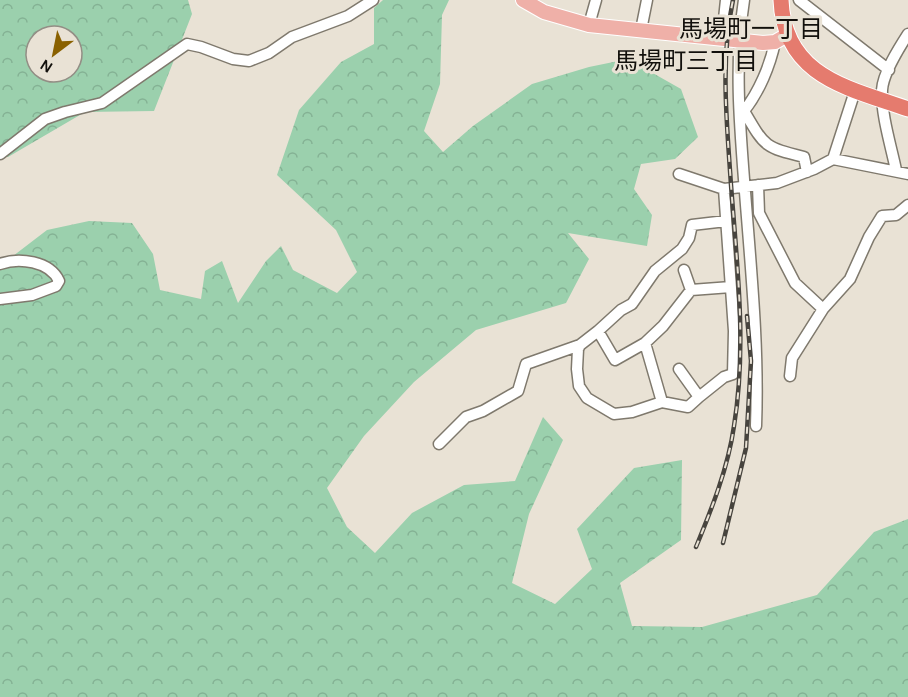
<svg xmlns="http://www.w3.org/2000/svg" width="908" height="697" viewBox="0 0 908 697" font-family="Karla,'Noto Sans JP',sans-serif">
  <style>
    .forest { fill: url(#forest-crowns); fill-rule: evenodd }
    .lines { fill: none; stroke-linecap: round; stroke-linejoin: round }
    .minor-casing { stroke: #7f796d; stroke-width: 13 }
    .major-casing { stroke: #fff; stroke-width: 16 }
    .highway-casing { stroke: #fff; stroke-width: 17 }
    .minor { stroke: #fff; stroke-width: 10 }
    .major { stroke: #efb0a8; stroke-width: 14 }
    .highway { stroke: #e57b6e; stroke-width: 15 }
    .rail-casing { stroke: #47443e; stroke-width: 4.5 }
    .rail { stroke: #e9e2d5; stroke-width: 2; stroke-dasharray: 7; stroke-linecap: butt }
    .labels { text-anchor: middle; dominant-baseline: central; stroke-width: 6; stroke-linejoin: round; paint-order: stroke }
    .neighbourhood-label { font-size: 24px; fill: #12100c; stroke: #e9e2d5 }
  </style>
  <defs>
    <pattern id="forest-crowns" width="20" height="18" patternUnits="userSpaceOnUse" patternTransform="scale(1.5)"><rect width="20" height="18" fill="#9bd0ad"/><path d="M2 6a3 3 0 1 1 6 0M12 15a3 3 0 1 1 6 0" fill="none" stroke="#84b294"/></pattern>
  </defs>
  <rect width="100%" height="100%" fill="#e9e2d5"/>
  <!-- forest -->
  <path class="forest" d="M0,0H188L192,14L154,111L85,112L8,157H0ZM36,36H72V72H36Z
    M383,0H449L442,15L440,84L424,131L443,152L473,126L532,84L589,67L628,59L681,89L698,137L675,159L641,164L634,189L652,215L647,246L568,233L589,259L566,303L476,330L414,382L364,436L327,488L347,527L375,553L412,513L464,485L515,481L543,417L563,440L529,514L512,583L555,604L592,569L577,529L634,468L682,460L681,540L620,583L632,626L702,627L817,595L874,532L908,519V697H0V266L47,230L89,221L132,223L153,254L160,290L201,299L205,271L222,261L238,303L266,261L281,246L293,270L337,293L357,272L336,230L277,175L299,110L341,62L374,44V8Z"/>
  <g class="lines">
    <!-- minor casing -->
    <g class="minor-casing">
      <path id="minor" d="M744,0C734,64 740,128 745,192C751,270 759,348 756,426
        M799,0L889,70
        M589,25L596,0
        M641,30L647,0
        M722,38L726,0
        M744,111C765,147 764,147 804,157L807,172
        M744,111C759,92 770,66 775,42
        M0,154L45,119L65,112L102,103L187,44L201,47L233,59L249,61L269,53L292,37L348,16L373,0
        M833,159L855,91
        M896,170C891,146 881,114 882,90C883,73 899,48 908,34
        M679,174L724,189L777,183L814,169L833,159L908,174
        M758,185L759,213L795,283L823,309
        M0,264C19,257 50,261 59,281L56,286L32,295L0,299
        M684,270L691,290
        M645,343L615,360L598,331L621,310L632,304L655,271L682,249L689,238L692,225L726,221
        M580,345L578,349L577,369L579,386L587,398L614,414L632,412L662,402L688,407L699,397L679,369
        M790,376L792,358L823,309L850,279L869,237L882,216L896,215L908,205
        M699,397L724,377L733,374L734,331L724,189
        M662,402L645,343L663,326L691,290L731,287
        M439,444L466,417L483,411L518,391L526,364L580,345L598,331"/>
    </g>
    <!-- major casing -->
    <g class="major-casing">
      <path id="major" d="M523,0L544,12L589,25L763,43L775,42L787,35"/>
    </g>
    <!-- highway casing -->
    <g class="highway-casing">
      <path id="highway" d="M781,0C784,77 849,88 908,109"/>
    </g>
    <!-- minor -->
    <use href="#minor" class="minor"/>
    <!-- major -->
    <use href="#major" class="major"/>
    <!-- highway -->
    <use href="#highway" class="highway"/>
    <!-- rail casing -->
    <g class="rail-casing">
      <path id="rail" d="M723,543L746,448L751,361L747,316
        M696,547C712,508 728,468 734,426C747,346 737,265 731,185C727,124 720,61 733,0"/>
    </g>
    <!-- rail -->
    <use href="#rail" class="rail"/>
  </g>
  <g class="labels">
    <!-- neighbourhood labels -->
    <g class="neighbourhood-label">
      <text x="751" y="29">馬場町一丁目</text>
      <text x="686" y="61">馬場町三丁目</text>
    </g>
  </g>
  <!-- north arrow -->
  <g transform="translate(54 54) rotate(212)"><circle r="28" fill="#e9e2d5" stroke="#938e85" stroke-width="1.5"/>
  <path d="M0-4.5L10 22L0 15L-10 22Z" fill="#8a6100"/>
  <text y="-9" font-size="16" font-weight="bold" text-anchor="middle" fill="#12100c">N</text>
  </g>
</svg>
